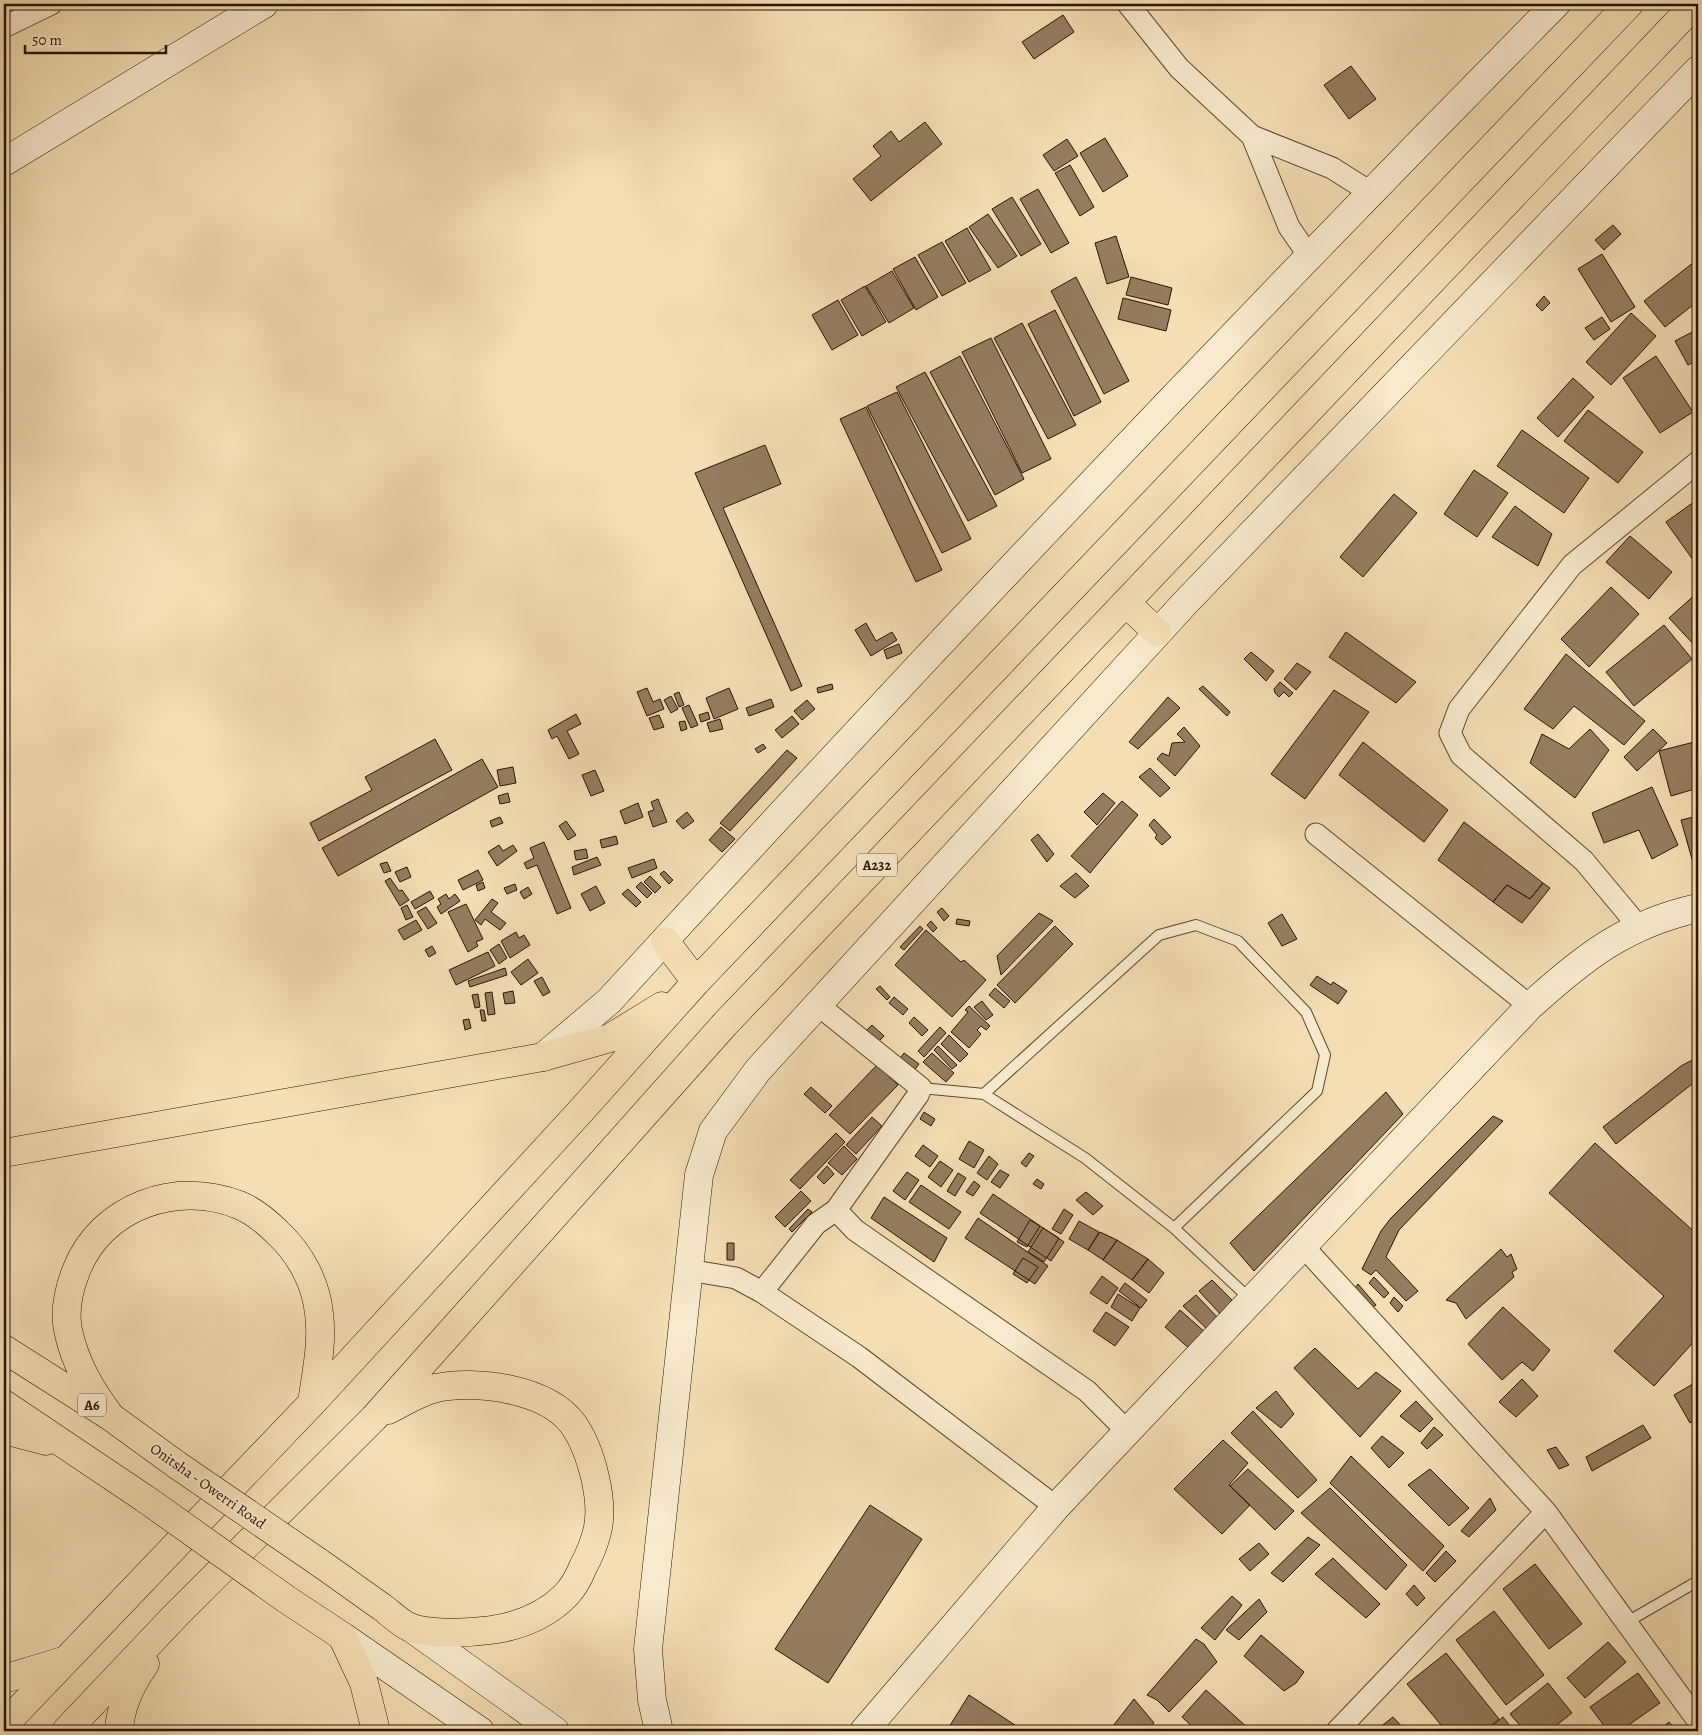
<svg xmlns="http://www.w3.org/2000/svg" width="1702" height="1735" viewBox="0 0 1702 1735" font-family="Alegreya,serif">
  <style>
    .building { fill: #947d5f; stroke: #2b1403 }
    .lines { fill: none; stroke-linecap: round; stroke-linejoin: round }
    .lane-casing { stroke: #5d462f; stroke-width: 12 }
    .street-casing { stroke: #5d462f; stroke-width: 23 }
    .secondary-casing { stroke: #2b1403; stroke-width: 29 }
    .highway-casing { stroke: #2b1403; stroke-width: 29 }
    .lane { stroke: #f8eace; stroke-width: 10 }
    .street { stroke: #f8eace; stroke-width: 21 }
    .secondary { stroke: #f8eace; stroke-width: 28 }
    .highway { stroke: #f4deb4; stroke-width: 28 }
    .highway-bridge-casing { stroke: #2b1403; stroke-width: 29; stroke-linecap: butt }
    .highway-bridge { stroke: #f4deb4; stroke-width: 28 }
    .labels { text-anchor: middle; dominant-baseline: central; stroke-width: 4; stroke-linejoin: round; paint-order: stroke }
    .shield { fill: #f8eace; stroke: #685440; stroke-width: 1 }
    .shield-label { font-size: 14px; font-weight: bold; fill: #2b1403 }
    .street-label { font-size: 15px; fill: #2b1403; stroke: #f8eace }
  </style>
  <rect width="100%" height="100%" fill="#f4deb4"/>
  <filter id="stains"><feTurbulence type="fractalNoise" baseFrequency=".004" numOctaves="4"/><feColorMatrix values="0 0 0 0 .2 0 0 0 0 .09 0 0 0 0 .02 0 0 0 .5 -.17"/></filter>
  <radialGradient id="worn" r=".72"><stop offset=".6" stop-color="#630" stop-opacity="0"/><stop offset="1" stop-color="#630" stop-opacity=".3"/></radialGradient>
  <!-- building -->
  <path class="building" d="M1063,15L1074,32L1034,59L1022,42Z
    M1351,66L1376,99L1349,119L1324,85Z
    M925,122L942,144L871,201L853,179L881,156L873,146L891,131L899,142Z
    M1105,138L1128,176L1103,192L1080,153Z
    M1067,139L1078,156L1054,171L1043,155Z
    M1070,165L1094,207L1080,216L1055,173Z
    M1038,189L1069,243L1051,253L1020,199Z
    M1012,197L1041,244L1021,256L992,209Z
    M988,214L1017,256L998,268L969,227Z
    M1613,225L1621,234L1604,250L1595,240Z
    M967,228L991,270L969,282L945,241Z
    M1116,236L1129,277L1107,284L1095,243Z
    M942,242L966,283L942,296L918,255Z
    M1602,254L1635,307L1611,322L1578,269Z
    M915,257L938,297L916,310L893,269Z
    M1698,259V301L1665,327L1644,301Z
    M892,271L914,308L889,323L866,286Z
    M1076,277L1129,381L1104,394L1051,291Z
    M1131,277L1172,288L1168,305L1126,295Z
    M865,286L886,322L862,336L841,300Z
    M1544,296L1550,303L1542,311L1536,305Z
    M1123,298L1171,310L1166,331L1118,319Z
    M838,300L858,335L832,350L812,315Z
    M1055,310L1101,402L1074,416L1028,324Z
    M1631,313L1656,336L1611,385L1586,362Z
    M1602,317L1610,329L1594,340L1585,328Z
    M1022,323L1076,425L1048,439L994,338Z
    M1698,329V360L1688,365L1675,341Z
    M991,338L1051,459L1022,473L962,352Z
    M960,356L1024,479L995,495L930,372Z
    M1656,356L1693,412L1660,433L1623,378Z
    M925,372L997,506L968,521L896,387Z
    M1573,378L1594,397L1558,437L1537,418Z
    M897,392L971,539L942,553L867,406Z
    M866,407L942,570L916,582L840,419Z
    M1588,410L1643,452L1618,483L1564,441Z
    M1522,430L1589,478L1564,513L1497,466Z
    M765,445L781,484L723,508L802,686L791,691L695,473Z
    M1474,470L1508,493L1477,537L1444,514Z
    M1394,494L1417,513L1363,577L1340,557Z
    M1698,499V567L1666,522Z
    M1515,506L1552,534L1538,566L1492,537Z
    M1630,536L1672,572L1649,599L1606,562Z
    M1611,587L1639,614L1589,667L1561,639Z
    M1698,592V649L1669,618Z
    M866,623L876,641L892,632L897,640L871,656L855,630Z
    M1664,625L1692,659L1634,706L1606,672Z
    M1346,632L1416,682L1396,703L1329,657Z
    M899,644L902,653L887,659L884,650Z
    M1251,652L1274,671L1266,681L1244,659Z
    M1566,654L1645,721L1624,745L1574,706L1553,729L1524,709Z
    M1297,663L1311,672L1296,690L1284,679Z
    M1280,682L1293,693L1289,697L1284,692L1279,697L1275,693L1274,689Z
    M832,684L833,689L818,693L817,688Z
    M1203,686L1230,712L1227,716L1199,689Z
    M647,688L653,702L660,699L664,709L647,716L637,692Z
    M729,688L738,709L714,719L706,698Z
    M1334,690L1369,712L1305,799L1271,774Z
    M679,692L684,705L679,707L674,694Z
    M671,696L678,709L671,713L664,700Z
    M1168,697L1180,708L1138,749L1129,742Z
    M771,699L774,707L749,716L746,708Z
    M807,700L815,709L802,720L794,711Z
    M689,705L698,725L691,728L682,708Z
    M708,712L710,719L701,722L699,715Z
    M576,714L581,724L567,731L579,754L569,759L557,736L552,739L548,730Z
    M659,715L664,727L654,730L649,718Z
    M792,716L799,724L782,738L775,730Z
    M720,719L723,729L710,732L707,723Z
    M685,721L687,729L681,731L679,722Z
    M1184,727L1200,746L1175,776L1157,759L1162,753L1169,756L1172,743L1185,742L1177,734Z
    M1590,729L1609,750L1575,798L1530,763L1542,734L1569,749Z
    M1653,729L1667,743L1637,771L1624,757Z
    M435,739L452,770L319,841L310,823L372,790L365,777Z
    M1698,741V788L1671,796L1659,751Z
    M1363,742L1448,810L1424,842L1339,775Z
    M763,744L766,748L758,753L755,749Z
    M787,750L797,758L730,831L720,823Z
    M482,759L498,787L338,876L322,848Z
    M513,767L516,783L500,786L497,770Z
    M1150,768L1170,788L1160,797L1139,777Z
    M595,770L604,791L591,796L582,775Z
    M1652,787L1678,845L1652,859L1639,830L1604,843L1592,813Z
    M508,793L510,802L500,804L498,796Z
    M1103,793L1115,803L1097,825L1084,812Z
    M658,799L667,822L653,827L648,812L654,810L651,802Z
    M1122,801L1138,815L1090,873L1071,856Z
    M638,803L643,817L625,824L620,811Z
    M687,812L694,821L683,829L676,821Z
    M1698,816V869L1695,870L1681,820Z
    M500,817L503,823L492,827L490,821Z
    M1154,819L1171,837L1162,845L1155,838L1157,835L1149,825Z
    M566,821L576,835L568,840L559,826Z
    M1464,822L1543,883L1530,899L1507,885L1493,902L1438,860Z
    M721,827L735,839L722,852L709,840Z
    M1038,834L1054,854L1047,862L1031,840Z
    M616,836L618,844L602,848L600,840Z
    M544,842L571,908L557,914L537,865L527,869L524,863L534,858L530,848Z
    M499,845L503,851L513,845L517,851L497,866L488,852Z
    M586,849L588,858L576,860L574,851Z
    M597,857L601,865L574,875L572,867Z
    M654,859L657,868L632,878L628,868Z
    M387,862L391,871L384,873L380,864Z
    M407,867L411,877L400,882L395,872Z
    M478,870L483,880L463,890L458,880Z
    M664,871L673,880L669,884L660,874Z
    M1076,873L1089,886L1075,898L1060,886Z
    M650,876L661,887L655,893L644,882Z
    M390,878L399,891L402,890L409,900L400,906L385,881Z
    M483,882L485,888L478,891L476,885Z
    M641,882L652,893L647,898L636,887Z
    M1543,883L1550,888L1522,923L1493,902L1507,885L1530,899Z
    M515,884L517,890L507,894L504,888Z
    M596,886L605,903L590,911L581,894Z
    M528,887L532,894L524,899L520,892Z
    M628,889L641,902L636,907L622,894Z
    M430,891L434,898L415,909L411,902Z
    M446,894L449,899L455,894L460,901L441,914L437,907L441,904L438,899Z
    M492,899L498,903L491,912L506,923L500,930L485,919L481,925L475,920Z
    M466,904L483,939L476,942L478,946L468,952L448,912Z
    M407,905L413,917L406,920L401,908Z
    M426,907L437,923L428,929L417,912Z
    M942,908L949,916L944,921L937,912Z
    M1039,913L1053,921L1001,975L997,956Z
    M1282,914L1297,939L1282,946L1268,923Z
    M957,919L970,921L969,926L956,924Z
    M416,920L422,930L404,940L398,930Z
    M931,921L937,928L933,932L927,925Z
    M920,926L923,929L904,950L900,947Z
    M1055,926L1073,944L1015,1003L997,985Z
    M926,930L961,962L964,960L986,980L952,1017L895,965Z
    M516,932L519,938L524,935L530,945L510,958L501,941Z
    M499,944L507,958L499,964L490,950Z
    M432,946L436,953L429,957L425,950Z
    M488,952L495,966L456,985L449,970Z
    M528,959L538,973L521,985L511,972Z
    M505,968L507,975L470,987L468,981Z
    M1317,976L1331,985L1333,982L1347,991L1338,1004L1310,985Z
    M542,977L550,992L543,996L534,981Z
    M880,986L890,997L887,1000L876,989Z
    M995,988L1010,1001L1004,1008L989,995Z
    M513,991L515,1003L505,1004L503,993Z
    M492,992L495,1014L488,1015L485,993Z
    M478,994L480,1007L475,1008L472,995Z
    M894,997L908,1009L903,1015L889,1003Z
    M982,1001L993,1015L986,1020L974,1007Z
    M969,1006L990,1026L986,1030L981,1026L977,1030L981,1034L969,1048L951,1032L968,1012L965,1010Z
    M480,1010H484L486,1021H482Z
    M914,1017L928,1030L922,1036L909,1023Z
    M469,1019L471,1028L465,1030L463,1020Z
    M872,1025L884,1036L878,1042L866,1031Z
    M940,1027L946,1033L924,1057L918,1051Z
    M949,1035L968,1054L960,1062L941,1044Z
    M938,1046L957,1065L952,1069L934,1050Z
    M904,1053L919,1064L913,1072L898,1061Z
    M932,1053L954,1073L946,1082L923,1062Z
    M1698,1057V1085L1694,1088L1692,1084L1616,1144L1603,1127L1681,1066Z
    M877,1065L898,1085L850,1134L829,1115Z
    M811,1087L832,1106L825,1113L804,1094Z
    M1386,1092L1403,1114L1254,1271L1230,1243Z
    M924,1112L935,1119L931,1126L920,1119Z
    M1493,1116L1503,1121L1399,1230L1386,1257L1418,1291L1406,1301L1376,1270L1371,1275L1362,1269L1381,1231L1391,1218Z
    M872,1117L882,1126L856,1154L846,1145Z
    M836,1133L845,1142L800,1189L790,1180Z
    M969,1141L984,1150L974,1168L959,1159Z
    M1595,1143L1698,1235V1337L1654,1386L1614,1351L1664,1296L1549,1193Z
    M923,1145L938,1156L930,1167L915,1156Z
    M844,1146L857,1159L842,1175L828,1163Z
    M1029,1153L1034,1156L1026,1167L1021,1163Z
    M989,1156L998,1164L987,1180L977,1173Z
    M940,1161L953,1170L941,1187L928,1177Z
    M827,1166L834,1174L824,1184L817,1177Z
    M1000,1170L1009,1175L1000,1188L991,1182Z
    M907,1172L919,1180L905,1200L893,1191Z
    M958,1173L966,1178L955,1196L947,1191Z
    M1037,1179L1044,1184L1041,1189L1033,1184Z
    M974,1181L980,1186L973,1196L966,1192Z
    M921,1185L961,1212L949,1229L909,1202Z
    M801,1191L811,1201L785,1227L775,1217Z
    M1086,1192L1103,1206L1093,1215L1076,1200Z
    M993,1194L1064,1242L1051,1261L980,1213Z
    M884,1197L947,1238L934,1262L871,1218Z
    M808,1209L812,1212L792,1232L789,1229Z
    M1064,1209L1073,1215L1061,1234L1052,1229Z
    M978,1218L1048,1266L1035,1284L965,1238Z
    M1030,1220L1040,1226L1027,1247L1017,1242Z
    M1079,1221L1099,1232L1088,1250L1069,1239Z
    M1043,1228L1059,1238L1044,1262L1028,1252Z
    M1100,1232L1117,1240L1103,1260L1088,1250Z
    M1117,1240L1148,1259L1132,1280L1103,1260Z
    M727,1243H734V1260H727Z
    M1501,1249L1507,1257L1511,1254L1517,1269L1512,1272L1514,1277L1466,1319L1456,1303L1446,1300Z
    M1023,1258L1038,1267L1027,1283L1013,1274Z
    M1148,1259L1164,1273L1149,1293L1132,1280Z
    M1102,1276L1118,1288L1107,1304L1090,1293Z
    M1374,1277L1389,1293L1384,1298L1369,1283Z
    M1212,1280L1233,1301L1222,1316L1199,1291Z
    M1125,1283L1147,1300L1141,1308L1119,1291Z
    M1358,1284L1376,1305L1373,1307L1355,1288Z
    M1118,1294L1140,1308L1132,1321L1111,1307Z
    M1196,1295L1220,1320L1209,1331L1183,1306Z
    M1394,1297L1403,1306L1398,1312L1390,1303Z
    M1503,1307L1550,1350L1533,1371L1522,1362L1502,1380L1468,1344Z
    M1180,1310L1207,1334L1191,1350L1165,1327Z
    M1106,1312L1129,1327L1115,1346L1093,1331Z
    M1315,1348L1358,1389L1376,1372L1401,1391L1360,1437L1294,1368Z
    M1522,1379L1538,1396L1516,1417L1499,1402Z
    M1698,1381V1417L1690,1423L1674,1395Z
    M1276,1391L1294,1414L1281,1428L1256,1408Z
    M1416,1401L1433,1419L1420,1432L1400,1416Z
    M1253,1411L1317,1480L1298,1498L1231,1433Z
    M1643,1425L1651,1438L1592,1471L1586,1457Z
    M1434,1427L1443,1435L1427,1449L1421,1443Z
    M1382,1436L1404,1453L1389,1468L1371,1448Z
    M1223,1440L1248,1463L1229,1485L1250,1505L1222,1534L1174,1489Z
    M1556,1447L1569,1465L1559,1469L1547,1450Z
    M1351,1456L1444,1546L1423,1571L1330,1483Z
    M1248,1469L1294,1511L1275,1530L1230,1486Z
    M1430,1469L1469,1508L1449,1526L1408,1485Z
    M1330,1488L1407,1565L1386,1590L1301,1513Z
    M1490,1498L1496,1510L1469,1537L1461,1531Z
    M870,1505L922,1539L828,1683L775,1649Z
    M1308,1537L1320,1545L1283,1582L1271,1573Z
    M1259,1543L1269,1554L1250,1571L1239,1559Z
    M1446,1551L1456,1561L1435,1582L1426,1573Z
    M1333,1558L1380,1604L1366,1618L1315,1574Z
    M1535,1564L1582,1624L1549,1649L1503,1589Z
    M1414,1585L1425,1598L1417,1606L1406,1594Z
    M1232,1596L1242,1605L1215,1640L1201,1628Z
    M1259,1599L1267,1612L1239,1640L1226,1630Z
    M1494,1611L1544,1675L1506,1705L1456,1640Z
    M1261,1635L1304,1672L1296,1683L1284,1691L1244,1656Z
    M1196,1639L1204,1644L1217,1662L1169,1712L1157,1700L1147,1695Z
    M1608,1642L1626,1662L1585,1698L1567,1678Z
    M1446,1653L1499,1719L1484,1731H1446L1407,1684Z
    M1638,1673L1660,1703L1620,1731H1608L1590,1707Z
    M1548,1683L1572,1713L1549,1731H1525L1510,1714Z
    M1206,1690L1249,1729L1247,1731H1197L1182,1717Z
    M969,1695L1024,1731H955L949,1727Z
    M1134,1699L1154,1723L1147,1731H1109Z
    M1393,1717L1406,1731H1375Z
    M1503,1717L1514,1731H1486Z
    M1669,1722L1677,1731H1658Z"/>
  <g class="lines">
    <!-- lane casing -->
    <g class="lane-casing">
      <path id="lane" d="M921,1088L984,1094L1085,1158L1174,1228L1250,1299
        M984,1094L1159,935L1196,925L1238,941L1306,1012L1325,1055L1317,1091L1174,1228
        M1627,1622L1698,1581"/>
    </g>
    <!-- street casing -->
    <g class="street-casing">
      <path id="street" d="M1128,4L1179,68L1252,136L1332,168L1370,192
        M4,27L51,4
        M1252,136L1289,227L1309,256
        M1316,834L1530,1006
        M1639,927L1584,861L1461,755L1450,733L1459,709L1572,565L1698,462
        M818,1005L921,1088L918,1095L836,1210
        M1302,1245L1546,1512L1698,1721
        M688,1270L736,1278L762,1292L859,1357L1056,1507
        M762,1292L816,1224L836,1210L855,1230L1087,1391L1127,1431
        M1337,1731L1546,1512"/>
    </g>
    <!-- secondary casing -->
    <g class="secondary-casing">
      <path id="secondary" d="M4,162L264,4
        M543,1057L609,1001C918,663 1234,330 1556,4
        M410,1627L555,1731
        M342,1636L480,1731
        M659,1731L652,1700L648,1649L699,1175L713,1131L758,1070L1185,603L1698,70
        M864,1731L1056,1507L1530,1006C1584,957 1626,924 1698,908"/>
    </g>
    <!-- highway casing -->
    <g class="highway-casing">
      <path id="highway" d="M1126,603L1157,632
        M665,941L696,982
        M4,1153L543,1057L610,1038L662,1006
        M4,1349L111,1417L177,1465
        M4,1404L147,1500
        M111,1417C91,1390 75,1364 68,1330C64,1310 69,1289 76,1271C101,1206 177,1180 239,1205C254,1211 267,1222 279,1234C300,1254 316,1283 319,1313C323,1343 316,1373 312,1403
        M4,1430L46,1441
        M317,1561C339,1576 360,1592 382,1607C390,1613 400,1623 409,1627C429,1635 470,1633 491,1630C519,1626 545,1616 565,1596C573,1588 579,1577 583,1567C589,1556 594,1544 597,1532C605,1502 591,1449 573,1424C547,1389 476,1379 436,1388C419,1392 404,1402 388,1410
        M286,1599L342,1636L364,1683L376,1731
        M4,1679L63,1661
        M4,1725L312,1403L579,1113L696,982L1629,4
        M66,1731L177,1614L374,1418L725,1024L1695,4
        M119,1731C120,1706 131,1684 145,1664"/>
    </g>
    <!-- lane -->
    <use href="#lane" class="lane"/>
    <!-- street -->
    <use href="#street" class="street"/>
    <!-- secondary -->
    <use href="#secondary" class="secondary"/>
    <!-- highway -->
    <use href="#highway" class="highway"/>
    <!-- highway-bridge casing -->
    <g class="highway-bridge-casing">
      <path id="highway-bridge" d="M177,1465L317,1561
        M147,1500L286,1599"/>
    </g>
    <!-- highway-bridge -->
    <use href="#highway-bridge" class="highway-bridge"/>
  </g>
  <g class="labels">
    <!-- shield labels -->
    <g class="shield">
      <rect x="857" y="853.5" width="40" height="23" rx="4"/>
      <rect x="78" y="1393.5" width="28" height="23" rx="4"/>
    </g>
    <g class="shield-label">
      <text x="877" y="865">A232</text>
      <text x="92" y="1405">A6</text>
    </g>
    <!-- street labels -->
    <g class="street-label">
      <text transform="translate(208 1486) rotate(35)">Onitsha - Owerri Road</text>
    </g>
  </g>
  <!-- margin -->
  <rect width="1702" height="1735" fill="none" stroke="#f4deb4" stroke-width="20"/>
  <rect x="5" y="5" width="1692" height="1725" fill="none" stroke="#2b1403" stroke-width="2.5"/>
  <rect x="10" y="10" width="1682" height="1715" fill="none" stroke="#2b1403"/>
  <!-- scale -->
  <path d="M25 45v8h141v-8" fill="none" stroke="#2b1403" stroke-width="2.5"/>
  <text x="32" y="45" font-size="15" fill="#2b1403" stroke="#f8eace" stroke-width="4" paint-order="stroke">50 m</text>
  <rect width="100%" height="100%" filter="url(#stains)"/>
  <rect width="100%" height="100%" fill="url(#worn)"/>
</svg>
